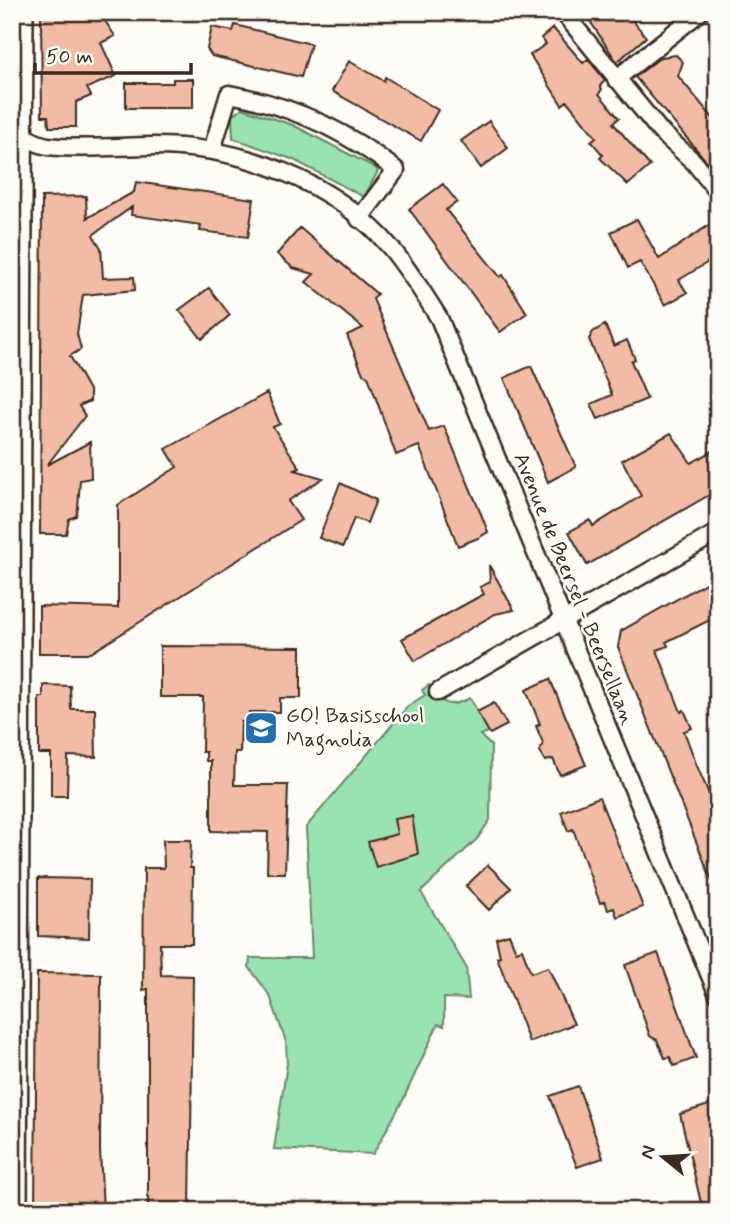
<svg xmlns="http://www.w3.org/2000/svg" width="730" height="1223" viewBox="0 0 730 1223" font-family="Mynerve,sans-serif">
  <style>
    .green { fill: #99e2b1; stroke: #6a8668; stroke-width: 2 }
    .building { fill: #f2bba6; stroke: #3b2a1e; stroke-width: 2 }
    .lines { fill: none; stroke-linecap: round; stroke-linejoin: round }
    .street-casing { stroke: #3b2a1e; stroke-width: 21 }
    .secondary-casing { stroke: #3b2a1e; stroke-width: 28 }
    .street { stroke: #fdfcf7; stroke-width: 16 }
    .secondary { stroke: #fdfcf7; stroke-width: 23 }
    .labels { text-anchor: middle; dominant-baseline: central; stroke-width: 5; stroke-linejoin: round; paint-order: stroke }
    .street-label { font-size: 21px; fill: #3b2a1e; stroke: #fdfcf7 }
    .poi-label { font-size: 21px; fill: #3b2a1e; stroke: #fdfcf7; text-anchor: start }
  </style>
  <rect width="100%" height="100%" fill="#fdfcf7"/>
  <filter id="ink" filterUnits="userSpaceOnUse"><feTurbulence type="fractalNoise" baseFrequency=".0143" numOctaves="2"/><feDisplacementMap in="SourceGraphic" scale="14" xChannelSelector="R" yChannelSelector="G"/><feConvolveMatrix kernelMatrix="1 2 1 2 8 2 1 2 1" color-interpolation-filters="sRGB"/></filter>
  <g filter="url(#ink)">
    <!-- green -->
    <path class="green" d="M242,108L293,125L376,168L378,171L364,197L294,160L233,138L232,116Z
      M429,685C441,705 449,709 470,698L489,732L480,735L491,746L490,820L477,839L421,892L466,967L469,999L444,998V1026L438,1024L403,1100L373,1154L274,1149L287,1064L286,1042L270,996L249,967L250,958H312L306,827L408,706L425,695L422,690Z"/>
    <!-- building -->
    <path class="building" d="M41,12H99L115,36L101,43L116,76L87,88L91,96L76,102V127H49L48,116H42Z
      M584,12H626L646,37L617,62Z
      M235,25L311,44L301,77L212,56L207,49L212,27L233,31Z
      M553,28L583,63L588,59L605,80L600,86L602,89L599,94L619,118L613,123L650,166L628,185L600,158L603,155L591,141L596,137L567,101L562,105L530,55L546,44L541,38Z
      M676,55L683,62L678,76L718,124V175L635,77L661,57Z
      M349,61L384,81L385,77L438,110L421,141L332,91Z
      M173,79H193V108H126V83H173Z
      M489,121L508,148L481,168L461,141Z
      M136,182L254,199L248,237L200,231L201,225L131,215L132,207L93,235L101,248L103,278L134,277L135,290L83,295L77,334L81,349L70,356L90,392V401L79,406L85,416L47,465L90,442L91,478L80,480L78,508L76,516L69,519L66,534H40L42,197L86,196L87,218L134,192Z
      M443,184L457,202L446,210L500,277L503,275L527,313L500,332L409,209Z
      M637,219L659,259L718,219V256L679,280L687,293L665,305L640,262L628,268L611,232Z
      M300,228L377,294L373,299L429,431L444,426L481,514L488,532L478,538L458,546L419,446L396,455L368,376L363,374L347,335L363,328L306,282L314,274L293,268L277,254Z
      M209,288L230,315L202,339L179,310Z
      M605,325L614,346L627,340L635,359L631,361L647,399L598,419L591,404L612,395L589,339L593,332Z
      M531,366L576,467L548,482L504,378Z
      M267,393L280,424L273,427L300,468L295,470L323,478L288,501L301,520L91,653H39V606L118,608V505L177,467L166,449Z
      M671,433L691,463L718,448V490L587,565L569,532L590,520L593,526L641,496L622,460Z
      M340,483L376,500L367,523L354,518L343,547L319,538Z
      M489,565L514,610L495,614L415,661L402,639L484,594L480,587L490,582Z
      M718,576V616L666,642L668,646L657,650L681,712L684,710L692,728L684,731L697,766L712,801L718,799L716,891L618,647L621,631Z
      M160,646L301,647V698H280V712H249V722H241L240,752H235L234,785H288L285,873H267L268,832L211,831V761H206V752H202L203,697H160Z
      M550,679L586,765L560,775L553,759L545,761L540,751L543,743L536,726L540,724L526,690Z
      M43,685L70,686L71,709H95L96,757L68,756L67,796H51V754H39V697H43Z
      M494,703L507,725L490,734L477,712Z
      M599,797L643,907L617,917L614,908L608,910L605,901L600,903L573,829L568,831L561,812Z
      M412,816L418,854L376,867L368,842L397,834L394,819Z
      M163,840H191L190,868H193L192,944H160L161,975L193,976L190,1211H148V989L143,990L144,868H164Z
      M488,865L511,888L489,910L466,886Z
      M38,878L90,879L89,938L38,936Z
      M509,934L516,951L522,949L531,973L548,967L574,1024L529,1042L497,957L500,956L496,938Z
      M658,953L696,1058L674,1066L670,1057L665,1058L657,1040L650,1036L625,965Z
      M37,973L101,974L100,1150L103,1211H35Z
      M578,1086L603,1158L577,1167L550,1096Z
      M712,1104L718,1125V1211L702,1207L680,1114Z"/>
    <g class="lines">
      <!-- street casing -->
      <g class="street-casing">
        <path id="street" d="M563,12L660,131L694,162L718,192
          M616,79L700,12
          M14,131C24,136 37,145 48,146C83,150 120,146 154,146C241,146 334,181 391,248C409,270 424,294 439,318L718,995
          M212,150L229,94C290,105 347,131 396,170L359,219
          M438,692L718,532"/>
      </g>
      <!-- secondary casing -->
      <g class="secondary-casing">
        <path id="secondary" d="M15,1211L21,12"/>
      </g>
      <!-- street -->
      <use href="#street" class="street"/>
      <!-- secondary -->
      <use href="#secondary" class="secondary"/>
    </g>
  </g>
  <!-- icons -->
  <defs>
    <g id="school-square" transform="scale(1.75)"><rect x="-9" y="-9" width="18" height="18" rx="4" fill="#1f6fb2" stroke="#fdfcf7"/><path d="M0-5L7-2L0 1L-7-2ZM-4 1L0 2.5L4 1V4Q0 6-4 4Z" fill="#fff"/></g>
  </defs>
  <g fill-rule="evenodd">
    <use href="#school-square" x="261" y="728"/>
  </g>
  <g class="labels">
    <!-- street labels -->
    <g class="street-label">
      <text transform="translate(574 589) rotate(68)">Avenue de Beersel - Beersellaan</text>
    </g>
    <!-- poi labels -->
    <g class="poi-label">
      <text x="286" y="716">GO! Basisschool<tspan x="286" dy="24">Magnolia</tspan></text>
    </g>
  </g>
  <!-- margin -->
  <rect width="730" height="1223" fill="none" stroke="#fdfcf7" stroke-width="42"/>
  <rect x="21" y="21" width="688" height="1181" fill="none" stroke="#3b2a1e" stroke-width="2.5" filter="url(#ink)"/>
  <!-- north arrow -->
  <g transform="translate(663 1157) rotate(288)" stroke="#fdfcf7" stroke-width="5" paint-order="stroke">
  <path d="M0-5L12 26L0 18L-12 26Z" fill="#3b2a1e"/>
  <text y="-10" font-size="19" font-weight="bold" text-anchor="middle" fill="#3b2a1e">N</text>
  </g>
  <!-- scale -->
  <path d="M35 63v10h156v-10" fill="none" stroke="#3b2a1e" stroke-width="3.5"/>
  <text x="46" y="63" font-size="21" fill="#3b2a1e" stroke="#fdfcf7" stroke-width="5" paint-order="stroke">50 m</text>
</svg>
